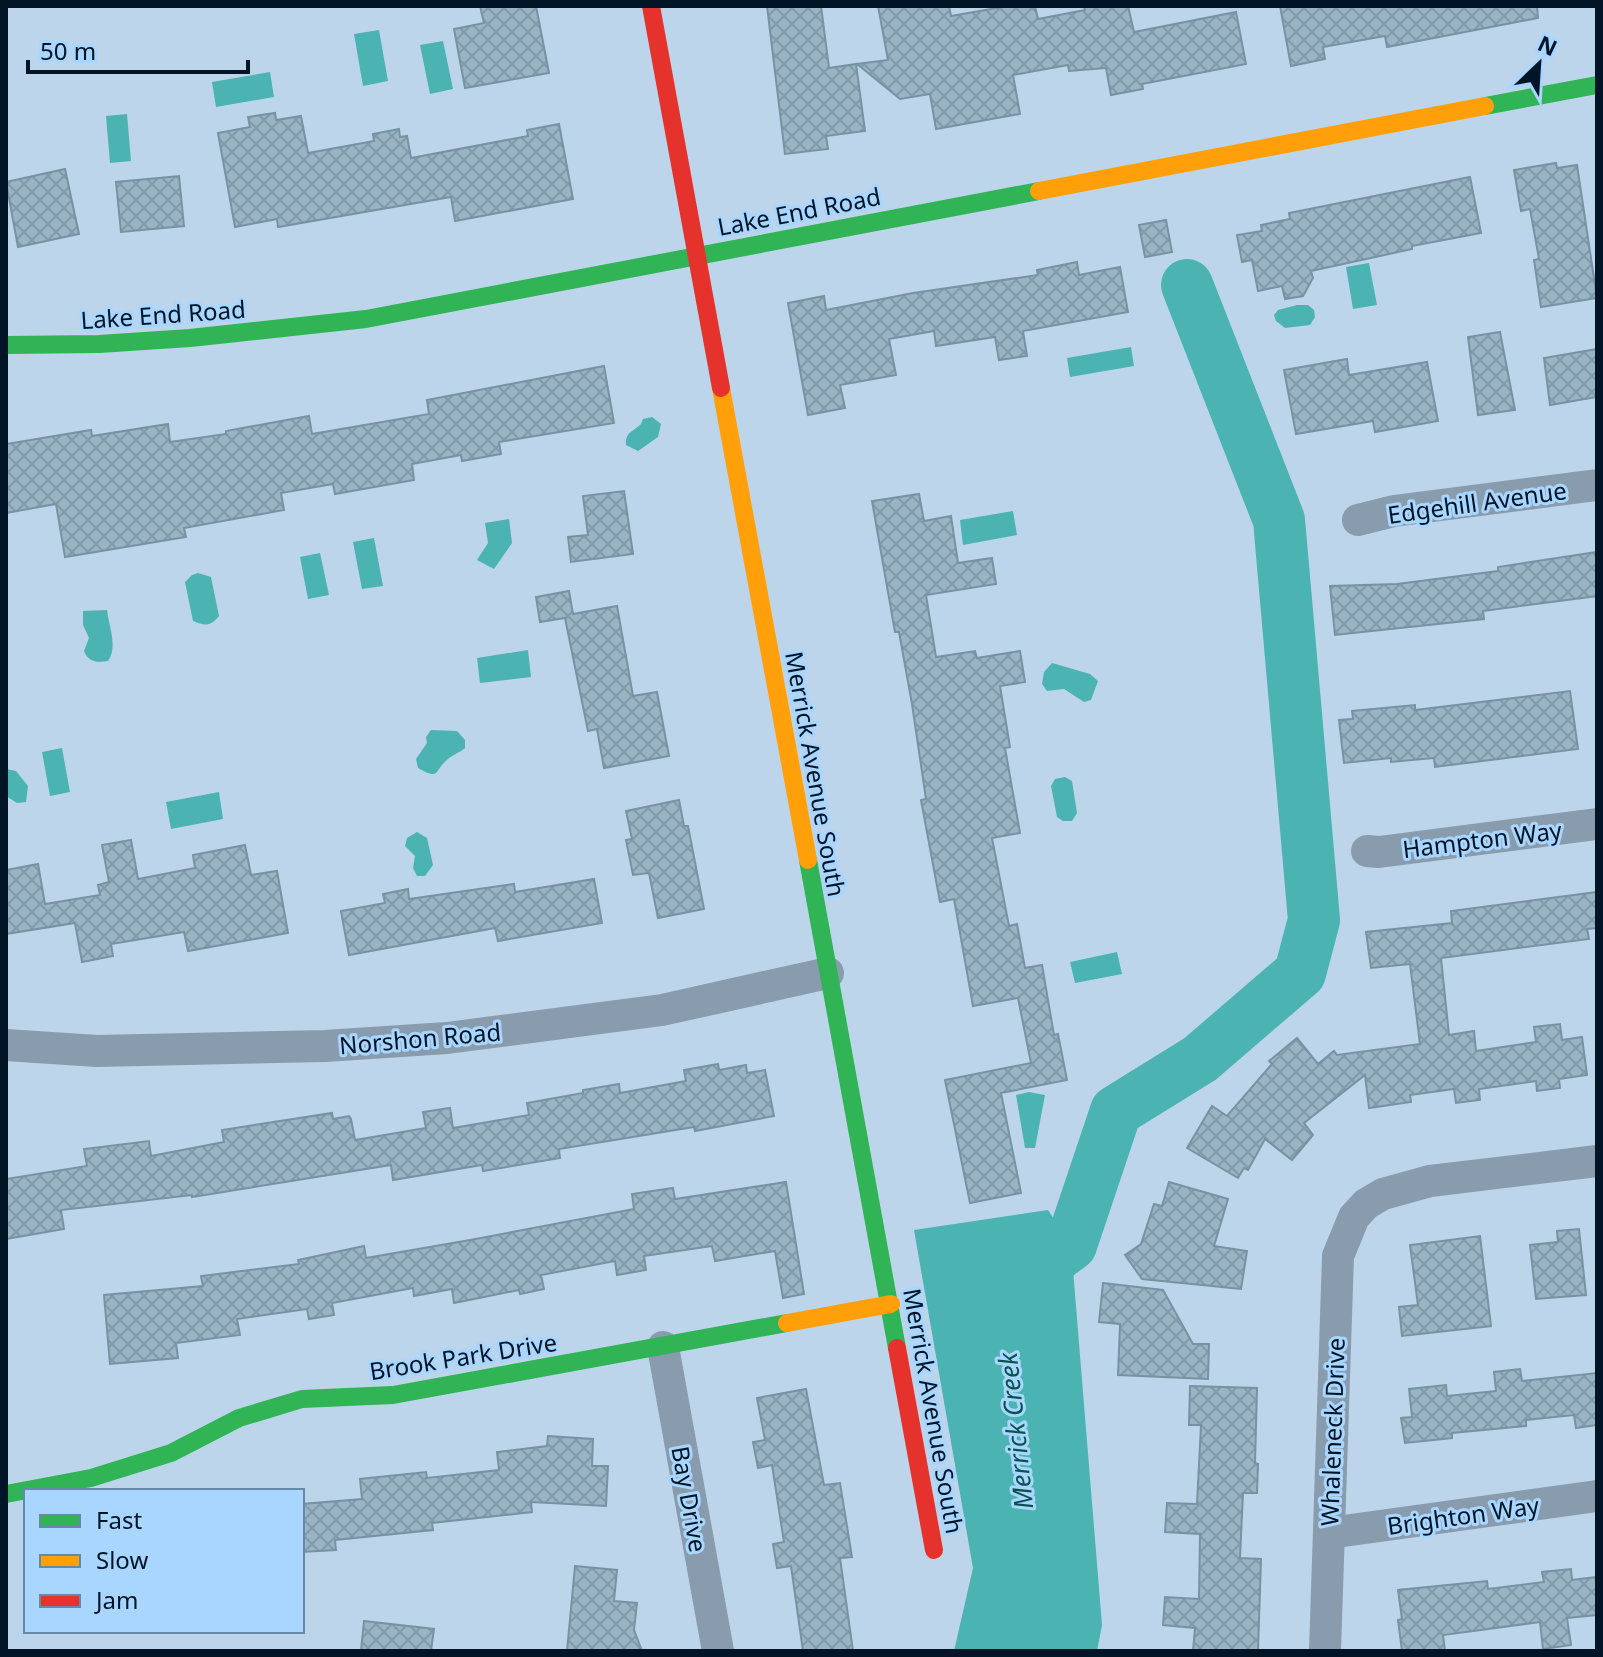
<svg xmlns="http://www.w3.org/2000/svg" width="1603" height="1657" viewBox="0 0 1603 1657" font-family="'Noto Sans',sans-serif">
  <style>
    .water { fill: #4bb3b2 }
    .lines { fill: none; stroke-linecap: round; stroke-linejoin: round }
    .river { stroke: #4bb3b2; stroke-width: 52 }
    .building { fill: url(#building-cross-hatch); stroke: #7693a3; stroke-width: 2 }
    .street { stroke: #899cad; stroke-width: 32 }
    .fast { stroke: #30b455; stroke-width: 18 }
    .slow { stroke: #ff9f0a; stroke-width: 18 }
    .jam { stroke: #e5322d; stroke-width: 18 }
    .labels { text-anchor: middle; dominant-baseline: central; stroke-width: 6; stroke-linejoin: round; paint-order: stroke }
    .street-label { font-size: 24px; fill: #011527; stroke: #a8d6ff }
    .water-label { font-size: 26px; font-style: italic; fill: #0a534d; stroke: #a8d6ff }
  </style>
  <defs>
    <pattern id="building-cross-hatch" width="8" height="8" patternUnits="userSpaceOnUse" patternTransform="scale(2)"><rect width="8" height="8" fill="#99b4c4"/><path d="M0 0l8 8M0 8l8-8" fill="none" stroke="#829aa8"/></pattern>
  </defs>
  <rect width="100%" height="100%" fill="#bcd5eb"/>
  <!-- water -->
  <path class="water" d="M379,30L388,81L363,86L354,34Z
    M443,41L453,89L430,94L420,45Z
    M270,72L274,97L216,107L212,82Z
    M127,114L131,161L110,163L106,116Z
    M1369,263L1377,305L1353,309L1346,267Z
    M1297,305H1308L1314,310L1315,317L1310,325L1285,328L1276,321L1274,315L1278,310Z
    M1131,347L1134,366L1070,377L1067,358Z
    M652,417L661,424L658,437L638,451L626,445C625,432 633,432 641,424L643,419Z
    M1013,511L1017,535L963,545L960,520Z
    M509,519L512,543L494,569L477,560L488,543L485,523Z
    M374,538L383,586L362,589L353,542Z
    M320,553L329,595L308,599L300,557Z
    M198,573L211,577L219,616C210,627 205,626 193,621L185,582L192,575Z
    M107,610C109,627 118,647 108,661C97,663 88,662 84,651L89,638L83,625V611Z
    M528,650L531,677L480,683L477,658Z
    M1052,663L1090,674L1098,681L1091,700L1084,702L1064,689L1047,691L1042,684L1044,672Z
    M431,730L457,731L465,740V748C459,753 454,754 448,759C433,771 441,781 418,768L416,759L427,743L426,737Z
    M62,748L70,792L50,796L42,752Z
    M6,769L16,771L28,786L26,802L17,803L6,796Z
    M1065,777L1072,781L1077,813L1072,821H1063L1057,817L1051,786L1055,779Z
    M219,792L223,819L171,829L166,802Z
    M417,832L427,838L433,865L425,876H417L413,868L415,856L405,846L407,838Z
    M1117,952L1122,974L1075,983L1070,962Z
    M1029,1092L1045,1095L1035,1148H1025L1016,1095Z
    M1048,1210L1071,1245L1102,1625L1097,1651H954L973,1568L914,1230Z"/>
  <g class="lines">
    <!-- river -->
    <path class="river" d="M1013,1287L1071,1245L1116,1111L1200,1059L1300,973L1314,920L1279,520L1187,285"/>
  </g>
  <!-- building -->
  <path class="building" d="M480,6H536L549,73L465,88L454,29L484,23Z
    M767,6H821L829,68L856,64L865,131L826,136L828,149L785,154Z
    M878,6H949L951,16L1008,6H1035L1038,19L1085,10L1084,6H1128L1134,32L1236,12L1246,64L1142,84L1143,89L1111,95L1106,68L1069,71L1068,65L1013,75L1020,114L936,129L930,94L900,99L857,64L888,60Z
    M1280,6H1537L1538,18L1387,47L1385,36L1323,47L1325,59L1291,66Z
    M275,113L276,120L301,116L308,153L374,141L373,134L399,129L400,137L407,136L411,158L528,136L527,130L559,124L573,199L455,221L451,197L278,227L277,219L235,227L218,133L250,127L248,117Z
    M1556,163L1557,168L1577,165L1597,298L1541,307L1534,260L1539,259L1530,209L1521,211L1514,170Z
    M65,169L79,234L18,247L6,182Z
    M179,176L184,226L121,232L116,182Z
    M1470,177L1481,233L1412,246V249L1311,271L1313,278L1303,296L1285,299L1282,286L1258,291L1252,260L1242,262L1237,235L1262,231L1261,225L1290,219L1289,213Z
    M1166,220L1172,252L1145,257L1139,225Z
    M1077,262L1079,275L1120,267L1128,312L1023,331L1027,356L999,360L995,337L936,346L934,331L889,339L896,375L840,385L845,408L808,415L788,303L824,296L826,310L913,293L1038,275L1037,270Z
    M1500,332L1515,410L1478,415L1468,337Z
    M1597,349V397L1550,405L1544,358Z
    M1347,359L1349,375L1427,362L1438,421L1375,432L1373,421L1296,434L1284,370Z
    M604,366L614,423L499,442L501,454L462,461L461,455L412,464L414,480L335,494L333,484L281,493L284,510L184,528L186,537L65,557L56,504L6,513V444L91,430L92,436L168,424L170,442L226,434V431L309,416L312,434L429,414L427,400Z
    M624,491L633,554L571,562L568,537L588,535L583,496Z
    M919,494L924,521L951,516L958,563L992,558L996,584L926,595L936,657L975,651L977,658L1020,651L1025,682L1000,686L1010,747L1005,748L1020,833L992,838L1009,926L1017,924L1025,968L1042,965L1054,1035L1058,1034L1067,1080L1001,1093L1021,1193L970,1203L945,1080L1031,1063L1018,998L973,1006L954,899L940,902L921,800L926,799L912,704L899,632H895L872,501Z
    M1597,552V596L1483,611L1484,619L1335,635L1330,586L1397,584L1498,571V567Z
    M569,591L573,614L617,606L633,696L657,692L669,756L604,768L597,729L588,731L565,618L540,622L536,597Z
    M1570,691L1578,749L1435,767L1434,758L1391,762V758L1344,763L1339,720L1353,719L1352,711L1415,705V710Z
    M679,800L684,826H688L704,909L658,918L649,873L633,875L626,840L632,839L626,811Z
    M131,840L138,879L195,868L193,855L245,845L251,875L277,871L288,933L188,951L184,932L111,944L113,956L82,962L75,923L6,934V870L38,864L45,904L100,895L98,885L109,882L102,845Z
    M594,879L602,923L498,941L495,928L349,955L341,911L385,903L383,894L408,889L409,899L514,884L515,892Z
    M1597,892V928L1587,929L1589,939L1441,958L1449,1035L1474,1031L1476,1051L1536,1042L1534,1027L1560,1024L1562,1040L1582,1037L1587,1075L1559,1079L1560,1088L1537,1091L1536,1081L1479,1089L1480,1100L1456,1103L1454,1089L1410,1095L1411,1102L1369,1108L1365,1075L1304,1123L1313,1135L1292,1160L1265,1139L1248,1170L1244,1168L1238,1178L1187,1148L1212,1106L1227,1116L1272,1064L1269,1061L1297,1038L1318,1064L1334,1051L1337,1055L1420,1044L1410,964L1371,968L1366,932L1452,923L1451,911Z
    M718,1064L719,1070L746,1065L747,1073L765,1070L774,1116L695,1131L694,1127L559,1149L560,1158L483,1171L482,1165L393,1180L391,1165L192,1197V1195L61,1210L64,1229L6,1239V1179L87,1166L84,1149L149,1141L151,1156L224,1142L222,1130L332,1113L333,1119L349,1116L351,1119L355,1140L426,1128L423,1112L450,1108L453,1128L529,1115L527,1103L583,1093V1090L619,1084L620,1093L686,1081L684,1070Z
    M786,1182L804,1294L783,1298L775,1251L715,1261L712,1246L644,1256L646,1270L617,1275L615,1261L541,1275L544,1289L520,1294L519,1290L454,1303L452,1289L414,1296L413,1288L332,1303L334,1315L309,1319L307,1309L237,1319L240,1335L176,1343L178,1358L110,1364L104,1295L203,1286L201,1276L299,1264L298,1260L364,1246L366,1258L470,1240L634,1209L632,1194L673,1188L675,1199Z
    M1169,1182L1228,1199L1214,1246L1247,1251L1241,1289L1142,1279L1125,1255L1141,1244L1154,1204L1162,1206Z
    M1579,1229L1586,1295L1536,1299L1530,1245L1558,1242L1557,1231Z
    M1480,1236L1491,1326L1402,1336L1399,1307L1418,1305L1410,1245Z
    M1103,1283L1163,1290L1193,1344H1209L1208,1379L1118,1375L1120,1324L1099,1322Z
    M1520,1369L1522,1381L1597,1373V1425L1576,1428L1574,1415L1526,1420V1426L1452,1433V1438L1405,1443L1401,1418L1412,1417L1409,1389L1446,1385L1447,1396L1496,1391L1494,1372Z
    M1190,1386L1257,1388L1255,1463L1258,1464L1257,1493H1243L1240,1558L1261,1559L1258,1651H1193L1195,1628L1163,1625L1165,1597L1199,1599L1200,1534L1165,1532L1167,1503L1197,1504L1201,1425H1189Z
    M806,1389L824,1485L840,1483L852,1557L840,1558L853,1651H803L791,1566L777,1568L773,1544L784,1542L772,1465L758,1468L753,1442L765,1440L757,1398Z
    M548,1436L593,1439L592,1466H608L606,1506L531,1502L532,1512L432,1523L433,1530L335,1540L336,1550L302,1552V1504L362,1499L360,1479L426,1472L427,1478L499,1470L497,1452L547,1446Z
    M575,1566L617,1570L614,1601L637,1603L634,1630L642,1651H567Z
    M1571,1569L1572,1580L1597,1577V1615L1567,1618L1571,1645L1543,1649L1540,1622L1443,1635L1445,1651H1402L1398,1620L1402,1619L1398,1590L1487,1581L1488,1589L1544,1582L1542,1572Z
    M364,1621L434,1629L431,1651H361Z"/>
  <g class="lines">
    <!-- street -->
    <path class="street" d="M1358,520L1394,511L1597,485
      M1367,851L1379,852L1597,824
      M6,1045L97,1051L325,1046L447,1038L662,1010L828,973
      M663,1347L718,1651
      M1329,1533L1597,1496
      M1325,1651L1338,1256L1354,1217L1366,1204L1383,1194L1430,1181L1597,1161"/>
    <!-- fast -->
    <path class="fast" d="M1485,106L1597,85
      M6,345L99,344L190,338L366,319L1039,191
      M808,860L897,1348
      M6,1494L91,1478L171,1453L239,1418L302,1399L393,1395L787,1323"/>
    <!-- slow -->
    <path class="slow" d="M1039,191L1485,106
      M721,388L808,860
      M787,1323L891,1304"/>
    <!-- jam -->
    <path class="jam" d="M651,6L721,388
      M897,1348L934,1550"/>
  </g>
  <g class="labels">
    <!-- street labels -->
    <g class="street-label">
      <text transform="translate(799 211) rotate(-11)">Lake End Road</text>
      <text transform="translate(163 314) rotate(-4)">Lake End Road</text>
      <text transform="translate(1477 502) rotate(-8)">Edgehill Avenue</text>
      <text transform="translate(816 774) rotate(80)">Merrick Avenue South</text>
      <text transform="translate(1482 839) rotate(-7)">Hampton Way</text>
      <text transform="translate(420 1038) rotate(-5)">Norshon Road</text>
      <text transform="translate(463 1356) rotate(-9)">Brook Park Drive</text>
      <text transform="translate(934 1411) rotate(80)">Merrick Avenue South</text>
      <text transform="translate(1332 1432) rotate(-88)">Whaleneck Drive</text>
      <text transform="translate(690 1499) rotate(80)">Bay Drive</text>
      <text transform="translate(1463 1515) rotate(-8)">Brighton Way</text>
    </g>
    <!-- water labels -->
    <g class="water-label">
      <text transform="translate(1015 1431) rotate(-96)">Merrick Creek</text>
    </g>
  </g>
  <!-- border -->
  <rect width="1603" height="1657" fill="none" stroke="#011527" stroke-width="16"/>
  <!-- legend -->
  <rect x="24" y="1489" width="280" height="144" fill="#a8d6ff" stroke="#6589a9" stroke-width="2"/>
  <rect x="40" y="1515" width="40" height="12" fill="#30b455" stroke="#6589a9" stroke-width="2"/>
  <text x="96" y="1529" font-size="24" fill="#011527">Fast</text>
  <rect x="40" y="1555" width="40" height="12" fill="#ff9f0a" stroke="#6589a9" stroke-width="2"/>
  <text x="96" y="1569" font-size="24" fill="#011527">Slow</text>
  <rect x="40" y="1595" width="40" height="12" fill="#e5322d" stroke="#6589a9" stroke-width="2"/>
  <text x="96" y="1609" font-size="24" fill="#011527">Jam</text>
  <!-- north arrow -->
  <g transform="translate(1539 64) rotate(25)" stroke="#a8d6ff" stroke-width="6" paint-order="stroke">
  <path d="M0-6L14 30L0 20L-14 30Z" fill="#011527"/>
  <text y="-12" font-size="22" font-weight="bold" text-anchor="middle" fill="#011527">N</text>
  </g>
  <!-- scale -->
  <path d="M28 60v12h220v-12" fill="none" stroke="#011527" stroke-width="4"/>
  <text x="40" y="60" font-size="24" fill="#011527" stroke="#a8d6ff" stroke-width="6" paint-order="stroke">50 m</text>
</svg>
